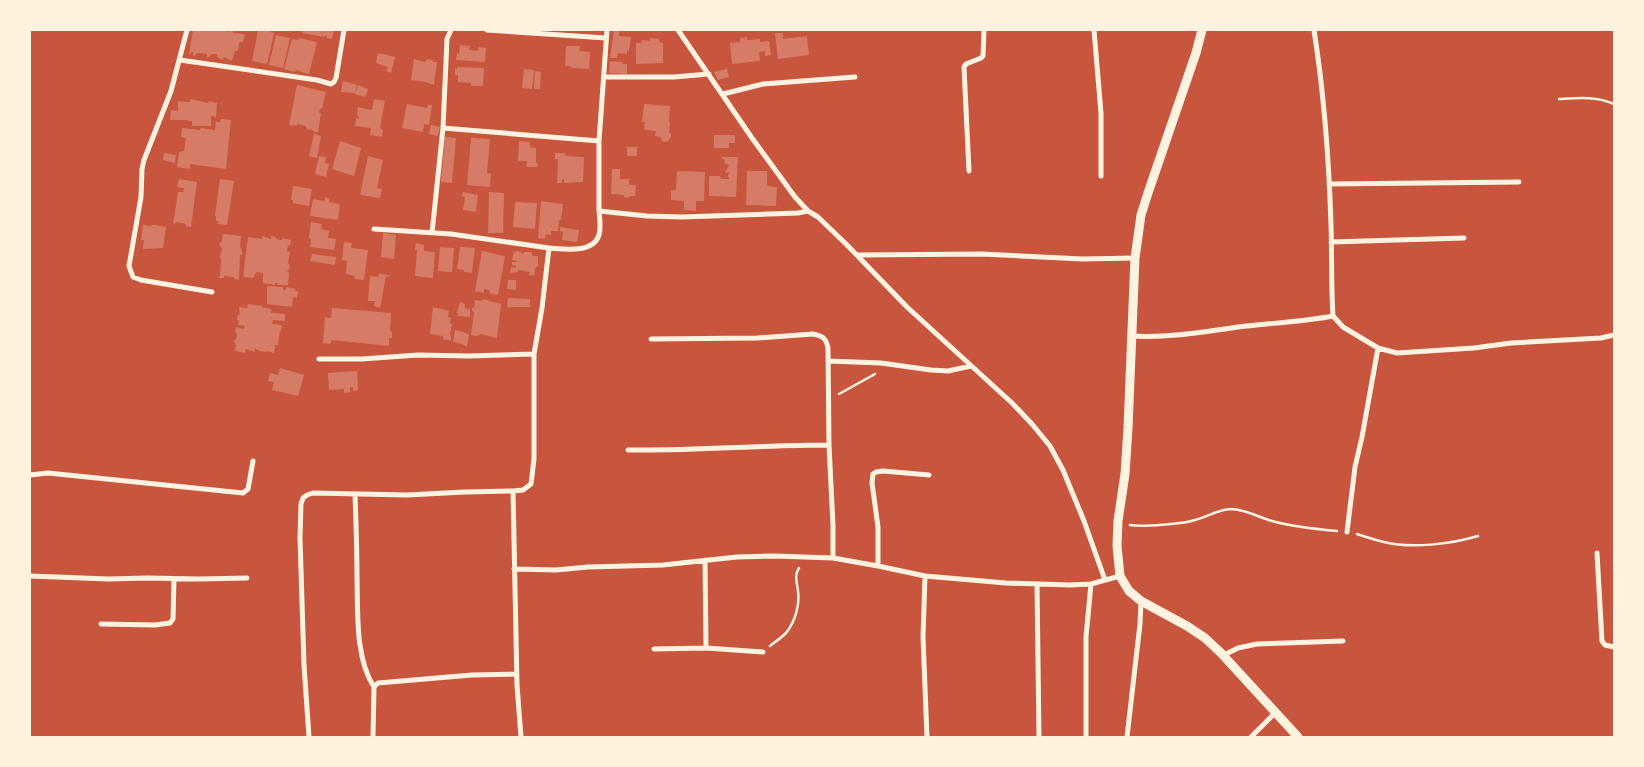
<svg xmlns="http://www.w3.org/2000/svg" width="1644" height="767" viewBox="0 0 1644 767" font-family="Barlow,sans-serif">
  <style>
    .building { fill: #d67c66 }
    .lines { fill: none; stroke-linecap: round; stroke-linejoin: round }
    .path { stroke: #fff3e0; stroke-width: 2.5 }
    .minor { stroke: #fff3e0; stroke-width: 5 }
    .tertiary { stroke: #fff3e0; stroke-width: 9 }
  </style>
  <rect width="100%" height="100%" fill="#c8553d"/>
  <!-- building -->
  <path class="building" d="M193,30H223L229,32V30H233V33L245,34L243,42L239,43L238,51H235L232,61L224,57L223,60L217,57V54H212L209,57H207V54L197,53L195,56L193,55V52H191V54H189Z
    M262,30H271L270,32L274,33L267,64L252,61L258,31H262Z
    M303,30H334L332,39L327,38L326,35L324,37L302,33Z
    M614,30H619V36L631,37L629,51L627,50V54L618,53L617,58H610Z
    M775,33H783V39L807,36L809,55L778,59Z
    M276,35L290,38L283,68L269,65Z
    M747,37V40L760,39V42L769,41L771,55L765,56V51L759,52L760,61L732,64L730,43L740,42V38Z
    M299,38L317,42L309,74L296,70L295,72L284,69L292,39L298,40Z
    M650,38L659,39V42L663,43V63L636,64V43H641L642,40L650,41Z
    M460,45L470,46L469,50L478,51L479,47L486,48L485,62L456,60L457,53L459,54Z
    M566,46H580L579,51L590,52L589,69L571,68L570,66H565Z
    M378,53L395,57L391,73L386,71L388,67L376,63Z
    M414,59L425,62L427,59L434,60L433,62H437L434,85L426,82L411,80Z
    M610,61L622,62V64H627V74L609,73Z
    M457,67L484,68L483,86H471V83L458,82V75H455V68L457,69Z
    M524,69L534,70L532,89L522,88Z
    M727,69L729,77L718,80L714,72Z
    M535,71L541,72L540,89H534Z
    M343,81L357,85L355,93L341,92Z
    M297,85L326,92L322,109H320L319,113H321L318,132H314L313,130L307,129L306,126L297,124V126L294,125L293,126L289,125Z
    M358,85L368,89L365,97L355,94Z
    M191,99L208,103L209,101L217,103L216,117L211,116V126H192V121H188V120H170L171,110L176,111L178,110V101L190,102Z
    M374,99L385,101L380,128L383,130L382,137L370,135L371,128L355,126L356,118L359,119V117L357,116L358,107L372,110Z
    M407,104L427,108L428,105H432L429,125L424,124L423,132L402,128Z
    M644,104L670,106L669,122H670L669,133H671V138H669L670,140L665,142L662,141L661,137L655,136L656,131L644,130L645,122H642Z
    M221,119L231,120L226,169L190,164V169L177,167L179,152L184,151L186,138L181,137L182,128L200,130L201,128L215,130L216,122H220Z
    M431,125L440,127L438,136L429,134Z
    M314,134L321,136L317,158L309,156Z
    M714,135H735V143H729V148H714Z
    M445,137L456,138L452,183L441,182Z
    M471,138L490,139L487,173L491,174L490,187L467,185Z
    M340,141L361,148L354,176L332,169Z
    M519,141L530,142V147L536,148V163L538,164V167H526L527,161H518Z
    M627,147H637V156H627Z
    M164,153L176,155L175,163L163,160Z
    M555,153H565L566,156L584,157L583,182L564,183V179H562V183H557L558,159H555Z
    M319,156L326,157L325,163L329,164L326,177L315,174Z
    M368,156L383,160L377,188L382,189L380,198L360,195Z
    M722,157H738L736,197L709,196V176H720L721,179H729L728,176L729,172L725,173L729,165L724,163L725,160L721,158Z
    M612,169H620V179H629V185H636L635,196H630L628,198L624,197V195L611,194Z
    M677,171L705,172L704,201H696V211L684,210V201L671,200V190H676Z
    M747,171H767V186L777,187L776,206L746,205Z
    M179,179L197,182L191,227L186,226V224L177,222L173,225L178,192H183L184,188L177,187Z
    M220,179L234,181L227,225L218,224V221H216V216H215Z
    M293,186L312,189L309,206L293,203V200H291Z
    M463,192L478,195L476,212L463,210L465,197H462Z
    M489,192L504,193L503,233H488Z
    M325,197L330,199L329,202L340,204L338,220L310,216L313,199L325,201Z
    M541,201L563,204L561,220H559L558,231H551V235L546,234L545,239L538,238Z
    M515,202L537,203L535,229L513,227Z
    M311,222L322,224L321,229L329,231L328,238L336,239L334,250L310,247L311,239L309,238Z
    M143,225L151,226L152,225H156L166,227L163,248L143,249L144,240H141Z
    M560,227L579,230L577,242L562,240L563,232L560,231Z
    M383,233L396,235L394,259L381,257Z
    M223,234L241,236L240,247L242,250V255H240L239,280L234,279V277L224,276V278H218L220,276L221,261L220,257L222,249L219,244L222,241Z
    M262,236L271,239V236L276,237V239L282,240V238L291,240L290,246L288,245L287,251L290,252L288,263L290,265L289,270L287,271L289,273L288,285H278V283H275V285L263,283V273L256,272L253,278L243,277L248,237L262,239Z
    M344,242L352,243L351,248L368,250L364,280L355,279V276L346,274L347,261L342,260Z
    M416,243L424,245V251L435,252L433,278L415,276L417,250H415Z
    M440,247L454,248L452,272L438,271Z
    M460,247L475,248L472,273L464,272V270L457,269Z
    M482,251L505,256L498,295L489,293L490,290L484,289V293L475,291Z
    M517,251L521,252L522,254L525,252H532V256H538V266L535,268L534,276L529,275L530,272L518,270V272L510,273L511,267L516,268V266L512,265V262H516L517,261L512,260L514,252Z
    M312,254L336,257L335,265L310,261Z
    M379,274L389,275V277L386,276L380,308L374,306L375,301H368L370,276L378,277Z
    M508,280H516V290L507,289Z
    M267,286L283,287V290H286V287L296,289L294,291H298L297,298L293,297L292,307L267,304Z
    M508,298L530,299V307H507Z
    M483,299L501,304L497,338L481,334L477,336L471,335L474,312L472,311V308H474L475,300L481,301Z
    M460,302L465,304V308L470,309V317L457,316V315L460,314L457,313Z
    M248,304L262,306V307L271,309V313L285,314V321L273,320L272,324L282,325L281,331H280L278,345H275L274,353L267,351L266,352L259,351V350L255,349L254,352L246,349L245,353L235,351L236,343L234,342V340H236L237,333L235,332L236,327L244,329L245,326L238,325L239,321L237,320L238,314L240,315L239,307L247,308Z
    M433,307L449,311L448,317L451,318L450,323L452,324L450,335L451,336V341L443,339V336L430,334Z
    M332,308L391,313L390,331L392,332V338H389V346L332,340L330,344L323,343L325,317L331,318Z
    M455,330L464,332L469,335L467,347L462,344L453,342Z
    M280,368L304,375L298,396L272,390L274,382L268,381L270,373L278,375Z
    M357,371L358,390L353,391V387H350V392L344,393V389L329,390L328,373Z"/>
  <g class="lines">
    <!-- path -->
    <path class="path" d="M1559,99C1578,98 1596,96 1614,104
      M839,394L875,374
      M1130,525C1142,527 1183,524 1195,520C1208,517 1218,509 1232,509C1247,510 1258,517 1272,521C1293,527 1315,529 1337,531
      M1357,534C1366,537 1375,540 1384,542C1411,549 1451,544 1478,536
      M770,646C775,642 781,638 786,633C795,622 800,605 798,591C797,582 794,576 799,568"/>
    <!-- minor -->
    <path class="minor" d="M187,30L171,91L144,160L142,169L141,197L129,266L133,277L141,280L212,292
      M487,30L606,38
      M678,30L752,138L795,197L808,211
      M1094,30L1101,113V176
      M1314,30C1324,94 1329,160 1331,225C1332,255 1331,286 1333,316L1343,327L1378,348L1397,353L1474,348L1511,343L1601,338L1614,335
      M180,60L317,80L331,84L334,82L336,78L344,30
      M605,77H674L709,74
      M723,94L763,84L855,77
      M443,128L599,141
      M969,171L964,67L966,64L981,58L983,56L984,30
      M1329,184L1519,182
      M599,211V141L607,30
      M374,229L451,234L549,248L542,308L534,354
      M432,233L443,128L447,39L451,30
      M1331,242L1464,238
      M549,248C564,249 593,254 599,235C601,228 600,219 599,211L647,216L682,217L798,213L808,211L818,217L847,245L907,307L1012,403L1032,424L1050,446L1063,470L1084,521L1105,580
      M858,255L982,254L1082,259L1135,258
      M1132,336C1168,338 1203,332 1238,327C1270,323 1302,322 1333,316
      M651,339L757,338L813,334C823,336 826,338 828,348L829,445
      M828,361L881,363L931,370L948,371L971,366
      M628,450C695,451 762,445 829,445L833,525V558
      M30,475L48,473L243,493L248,489L253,461
      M513,491L517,685L521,737
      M355,494C356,522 357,550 357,578C358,612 355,658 374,687
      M1347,532L1355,467L1362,437L1378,348
      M1597,553L1602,641L1605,645L1614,647
      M705,560L706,648L763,652
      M878,566V527L872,483L873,474L876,472L883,471L929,475
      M514,569L556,570L588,567L663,565L737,557L775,556L833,558L878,566L925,576L1006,583L1070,585L1091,584L1120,576
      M30,576L108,579L148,578L199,579L247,578
      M925,576L923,637L927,737
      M1037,584L1039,737
      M101,624L155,625L170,623L173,619L174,579
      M654,649L706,648
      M1224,655L1238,648L1257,644L1343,641
      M309,737L304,665L300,538L301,504L303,498L307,495L313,493L407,495L465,492L513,491L523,490L531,484L534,459V354L468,356L418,355L362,359H319
      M373,737L374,687L378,683L472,675L517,674
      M1086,737V637L1091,584
      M1127,737L1140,624L1141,601
      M1251,737L1275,713"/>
    <!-- tertiary -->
    <path class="tertiary" d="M1202,30L1196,53L1148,193L1141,215L1135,258L1128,428L1125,474L1118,521L1117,546L1120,576L1129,591L1141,601L1187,626L1205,638L1221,653L1298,737"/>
  </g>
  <!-- border -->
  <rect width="1644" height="767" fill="none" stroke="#fff3e0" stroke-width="62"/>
</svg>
